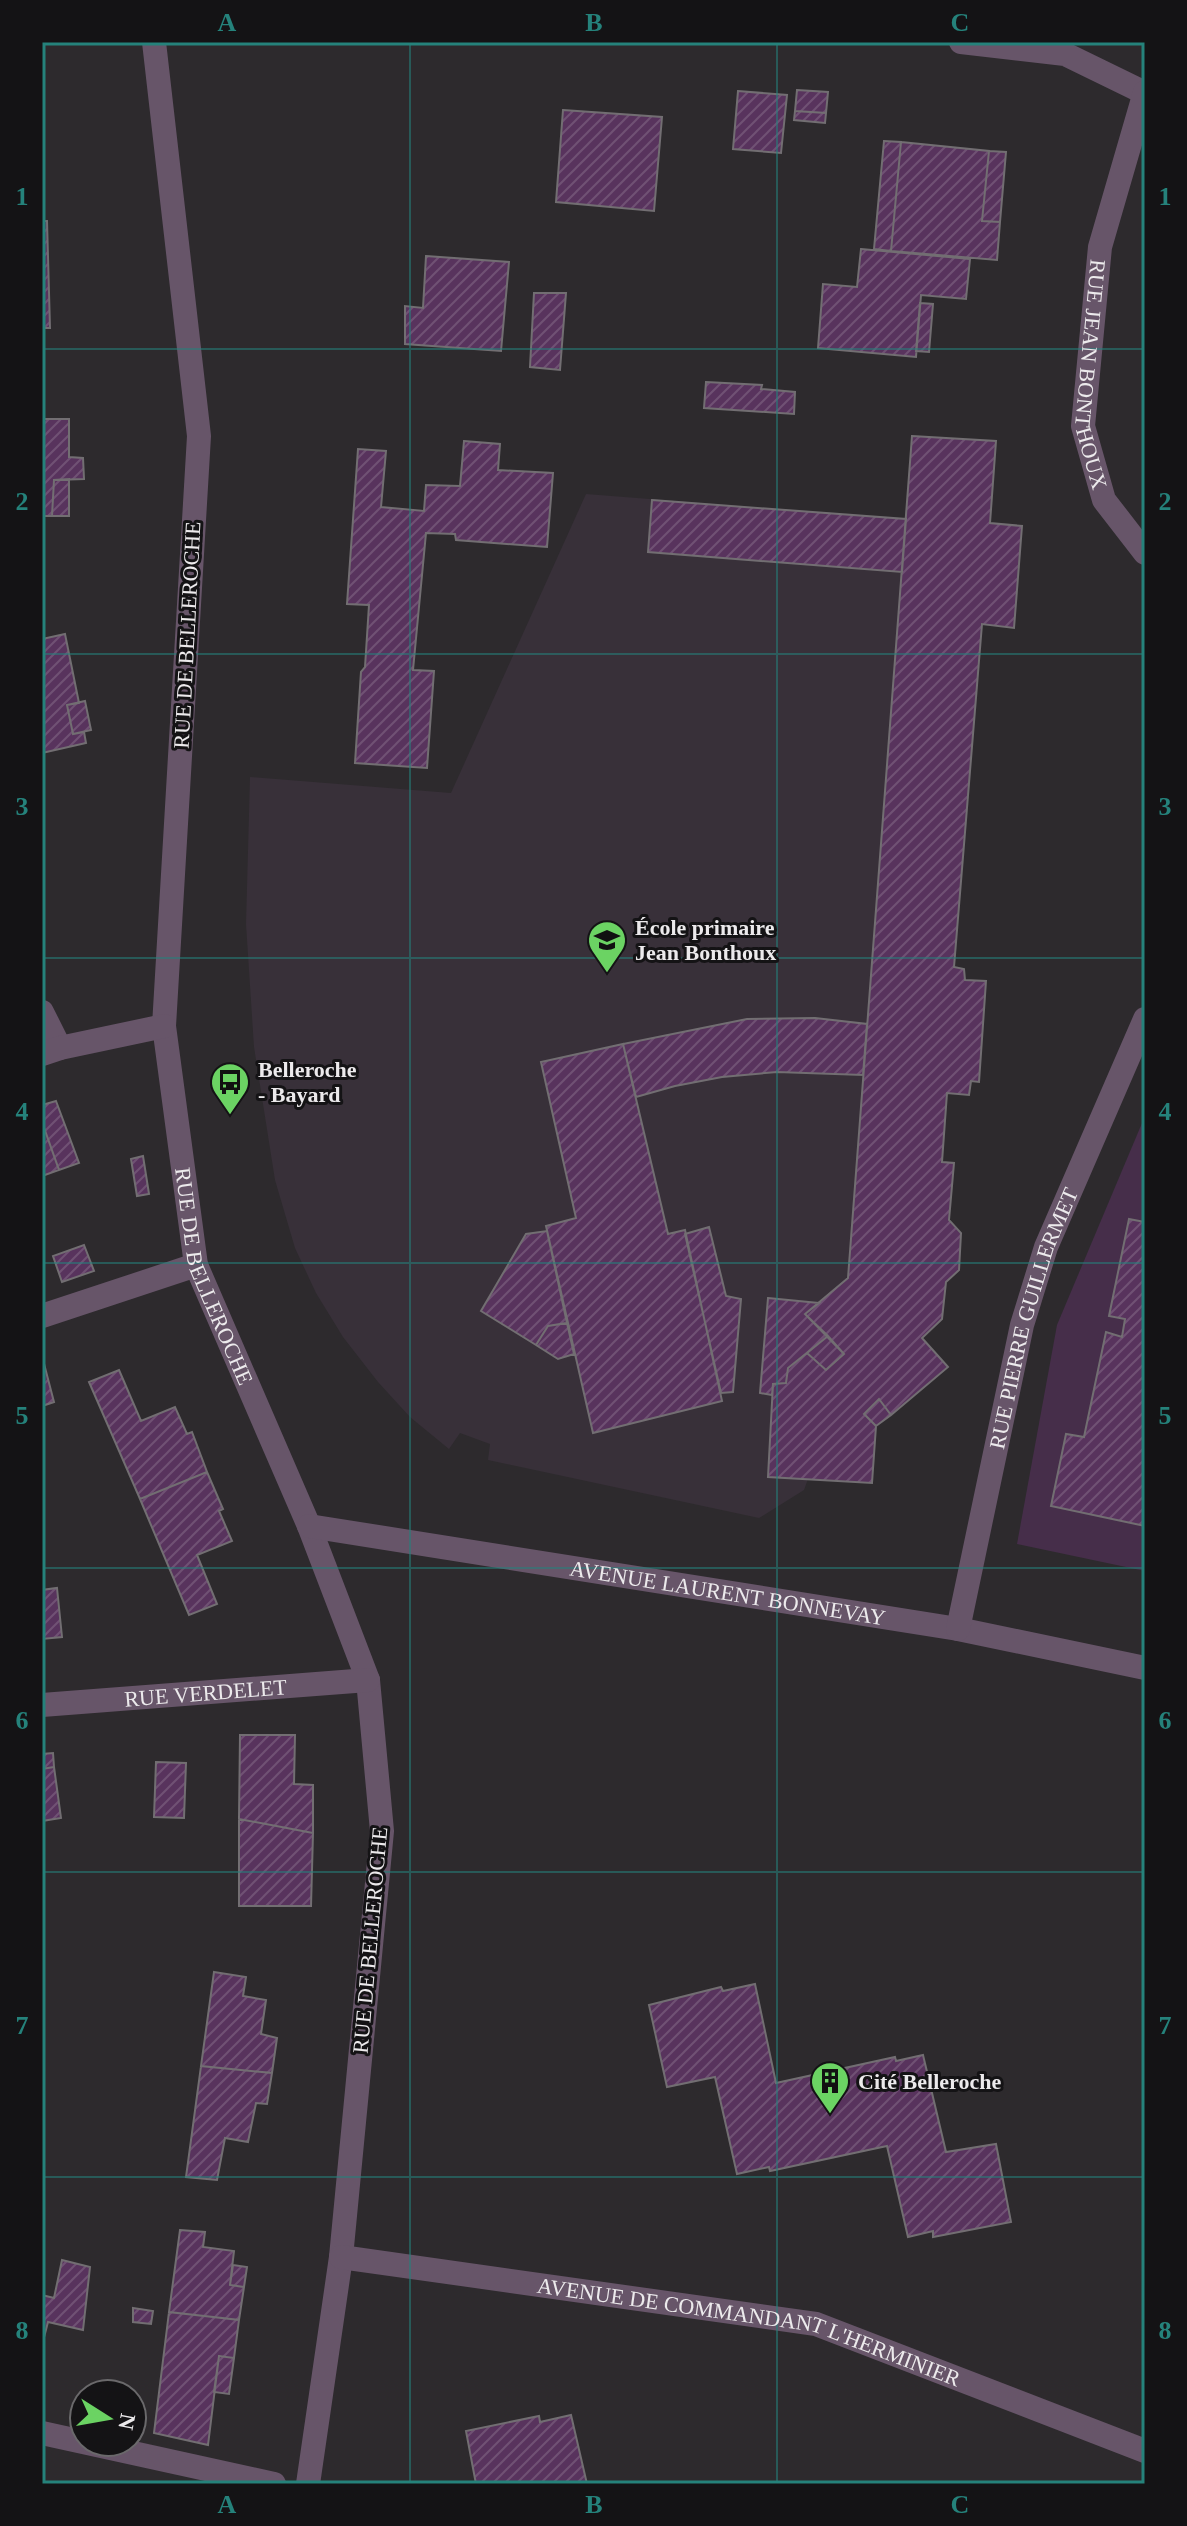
<svg xmlns="http://www.w3.org/2000/svg" width="1187" height="2526" viewBox="0 0 1187 2526" font-family="'Times New Roman',serif">
  <style>
    .built { fill: #383039 }
    .grass { fill: #462e4a }
    .building { fill: url(#building-hatch); stroke: #726e72; stroke-width: 2 }
    .lines { fill: none; stroke-linecap: round; stroke-linejoin: round }
    .street { stroke: #675569; stroke-width: 24 }
    .grid { fill: none; stroke: #25827b; stroke-width: 2; stroke-opacity: 0.55 }
    .labels { text-anchor: middle; dominant-baseline: central; stroke-width: 6; stroke-linejoin: round; paint-order: stroke }
    .street-label { font-size: 22px; fill: #eceaec; stroke: #141315 }
    .poi-label { font-size: 22px; font-weight: bold; fill: #eceaec; stroke: #141315; text-anchor: start }
    .neatline { fill: none; stroke: #25827b; stroke-width: 3 }
    .grid-label { font-size: 26px; text-anchor: middle; font-weight: bold; fill: #25827b }
  </style>
  <defs>
    <pattern id="building-hatch" width="6" height="6" patternUnits="userSpaceOnUse" patternTransform="scale(2)"><rect width="6" height="6" fill="#58335d"/><path d="M-1 1l2-2M0 6l6-6M5 7l2-2" fill="none" stroke="#705174"/></pattern>
  </defs>
  <rect width="100%" height="100%" fill="#2d2a2d"/>
  <!-- built -->
  <path class="built" d="M912,436L996,441L990,523L1022,526L1014,628L982,625L954,967L964,969L965,980L986,981L979,1082L971,1081L969,1095L947,1094L942,1162L949,1220L961,1233L946,1282L942,1319L922,1338L948,1367L876,1426L872,1483L808,1479L804,1490L759,1518L488,1460L490,1444L460,1433L449,1449L410,1417L378,1382L343,1337L316,1293L295,1248L275,1180L254,1047L246,924L250,777L451,793L586,494L905,519Z"/>
  <!-- grass -->
  <path class="grass" d="M1145,1116V1571L1017,1544L1057,1325Z"/>
  <!-- building -->
  <path class="building" d="M797,90L828,92L826,113L795,111Z
    M738,91L787,95L781,153L733,149Z
    M563,110L662,117L654,211L556,202Z
    M795,111L826,113L825,123L794,120Z
    M884,141L901,142L891,251L874,249Z
    M901,142L989,151L982,221L1000,222L997,260L891,251Z
    M989,151L1006,152L1000,222L982,221Z
    M42,221H47L50,328H42Z
    M861,249L970,259L966,299L921,295L916,357L818,348L823,284L857,287Z
    M426,256L509,262L501,351L405,344V306L423,308Z
    M534,293H566L560,370L530,367Z
    M920,303L933,304L929,352L916,351Z
    M706,382L762,385L761,389L795,392L794,414L704,408Z
    M42,419H69V457L83,458L84,479L54,480L52,516H42Z
    M912,436L996,441L990,523L1022,526L1014,628L982,624L954,967L964,969L965,980L986,981L979,1082L971,1081L969,1095L947,1093L942,1162L954,1163L949,1220L961,1233L959,1270L946,1282L942,1319L922,1338L948,1367L891,1415L879,1399L864,1414L876,1426L872,1483L768,1477L773,1384L786,1383L788,1368L807,1353L826,1370L844,1354L805,1314L848,1278Z
    M464,441L500,444L498,470L553,473L547,547L456,540L455,534L426,533L413,670L434,671L427,768L355,763L361,672L365,667L369,605L347,604L358,449L386,451L381,507L424,511L426,485L460,486Z
    M69,479V516H52L54,480Z
    M652,500L906,519L902,572L648,552Z
    M65,634L79,703L67,705L73,734L84,732L86,743L42,753V639Z
    M85,701L91,730L73,734L67,705Z
    M815,1018L867,1024L863,1075L777,1072L722,1077L675,1086L636,1097L623,1044L747,1019Z
    M623,1044L668,1234L685,1230L722,1401L593,1433L546,1226L576,1218L541,1062Z
    M56,1101L79,1163L59,1170L42,1122V1105Z
    M42,1122L59,1170L42,1176Z
    M143,1156L149,1194L137,1196L131,1159Z
    M1129,1219L1145,1222V1526L1051,1506L1066,1434L1084,1437L1106,1332L1122,1337L1125,1319L1109,1316Z
    M709,1227L726,1296L741,1299L733,1392L721,1393L685,1234Z
    M547,1231L567,1323L548,1326L536,1345L481,1311L526,1234Z
    M84,1245L94,1271L62,1282L53,1256Z
    M768,1298L819,1303L805,1314L828,1336L788,1368L786,1383L773,1384L772,1395L760,1393Z
    M567,1323L574,1354L558,1359L536,1345L548,1326Z
    M828,1336L844,1354L826,1370L807,1353Z
    M42,1356L54,1402L42,1406Z
    M119,1370L141,1421L175,1407L187,1434L192,1432L207,1472L140,1499L89,1382Z
    M879,1399L891,1415L876,1426L864,1414Z
    M207,1472L223,1509L219,1511L232,1541L197,1555L217,1604L189,1615L140,1499Z
    M57,1588L62,1637L42,1639V1590Z
    M240,1735H295L294,1784L313,1785V1833L239,1819Z
    M53,1753L54,1767L42,1769V1754Z
    M156,1762L186,1763L184,1818L154,1817Z
    M54,1767L61,1818L42,1821V1769Z
    M239,1819L313,1833L311,1906H239Z
    M214,1972L246,1977L243,1996L266,2000L261,2034L277,2038L272,2073L201,2066Z
    M755,1984L776,2083L895,2057L896,2061L923,2055L946,2152L996,2144L1011,2222L933,2237V2231L908,2237L887,2146L770,2171L769,2167L737,2174L715,2077L667,2087L649,2005L721,1987L723,1991Z
    M201,2066L272,2073L267,2104L256,2103L248,2142L225,2138L217,2180L186,2177Z
    M180,2230L205,2232L203,2247L234,2251L230,2285L244,2287L239,2320L169,2312Z
    M62,2260L90,2267L83,2330L48,2322L42,2345V2295L54,2298Z
    M233,2265L247,2267L244,2287L230,2285Z
    M133,2308L153,2311L151,2324L133,2322Z
    M169,2312L239,2320L234,2358L219,2356L208,2445L154,2433Z
    M219,2356L234,2358L229,2394L214,2392Z
    M571,2415L587,2484H476L466,2431L539,2416L540,2422Z"/>
  <g class="lines">
    <!-- street -->
    <g class="street">
      <path id="s1" d="M154,42L199,436L164,1026L196,1265L309,1526L368,1680L382,1831L341,2257L308,2484"/>
      <path d="M961,42L1065,54L1145,93"/>
      <path id="s2" d="M1145,92L1100,247L1083,426L1104,500L1145,553"/>
      <path d="M42,1012L60,1048"/>
      <path d="M42,1054L60,1048L164,1026"/>
      <path d="M42,1316L196,1265"/>
      <path id="s3" d="M309,1526L958,1629L1145,1668"/>
      <path id="s4" d="M958,1629L1022,1325L1046,1247L1145,1019"/>
      <path id="s5" d="M42,1705L368,1680"/>
      <path id="s6" d="M341,2257L816,2324L1145,2451"/>
      <path d="M42,2433L274,2484"/>
    </g>
  </g>
  <!-- grid -->
  <path class="grid" d="M410,42V2484M777,42V2484M42,349H1145M42,654H1145M42,958H1145M42,1263H1145M42,1568H1145M42,1872H1145M42,2177H1145"/>
  <!-- icons -->
  <defs>
    <g id="school-pin" transform="scale(2)"><path d="M0 17L-7.5 6A9.5 9.5 0 1 1 7.5 6Z" fill="#6bd363" stroke="#141315"/><path d="M0-5L7-2L0 1L-7-2ZM-4 1L0 2.5L4 1V4Q0 6-4 4Z" fill="#111"/></g>
    <g id="bus-pin" transform="scale(2)"><path d="M0 17L-7.5 6A9.5 9.5 0 1 1 7.5 6Z" fill="#6bd363" stroke="#141315"/><path d="M-5-6H5V4H4V6H2V4H-2V6H-4V4H-5ZM-3.5-4V0h7V-4ZM-3.5 1.2v1.5H-2V1.2ZM2 1.2v1.5H3.5V1.2Z" fill="#111"/></g>
    <g id="building-pin" transform="scale(2)"><path d="M0 17L-7.5 6A9.5 9.5 0 1 1 7.5 6Z" fill="#6bd363" stroke="#141315"/><path d="M-4-6H4V6H1V3H-1V6H-4ZM-2.5-4.3h1.7v1.8h-1.7ZM.8-4.3h1.7v1.8H.8ZM-2.5-1h1.7V.8h-1.7ZM.8-1h1.7V.8H.8Z" fill="#111"/></g>
  </defs>
  <g fill-rule="evenodd">
    <use href="#school-pin" x="607" y="940"/>
    <use href="#bus-pin" x="230" y="1082"/>
    <use href="#building-pin" x="830" y="2081"/>
  </g>
  <g class="labels">
    <!-- street labels -->
    <g class="street-label">
      <text stroke="none"><textPath href="#s2" startOffset="290">RUE JEAN BONTHOUX</textPath></text>
      <text transform="translate(187 635) rotate(-87)">RUE DE BELLEROCHE</text>
      <text stroke="none"><textPath href="#s1" startOffset="1244">RUE DE BELLEROCHE</textPath></text>
      <text stroke="none"><textPath href="#s4" startOffset="320">RUE PIERRE GUILLERMET</textPath></text>
      <text stroke="none"><textPath href="#s3" startOffset="424">AVENUE LAURENT BONNEVAY</textPath></text>
      <text stroke="none"><textPath href="#s5" startOffset="164">RUE VERDELET</textPath></text>
      <text transform="translate(370 1940) rotate(-85)">RUE DE BELLEROCHE</text>
      <text stroke="none"><textPath href="#s6" startOffset="416">AVENUE DE COMMANDANT L'HERMINIER</textPath></text>
    </g>
    <!-- poi labels -->
    <g class="poi-label">
      <text x="635" y="927">École primaire<tspan x="635" dy="25">Jean Bonthoux</tspan></text>
      <text x="258" y="1069">Belleroche<tspan x="258" dy="25">- Bayard</tspan></text>
      <text x="858" y="2081">Cité Belleroche</text>
    </g>
  </g>
  <!-- border -->
  <rect width="1187" height="2526" fill="none" stroke="#141315" stroke-width="88"/>
  <!-- north arrow -->
  <g transform="translate(108 2418) rotate(101)"><circle r="38" fill="#141315" stroke="#6a696b" stroke-width="2"/>
  <path d="M0-6L14 30L0 20L-14 30Z" fill="#6bd363"/>
  <text y="-12" font-size="22" font-weight="bold" text-anchor="middle" fill="#eceaec">N</text>
  </g>
  <rect x="44" y="44" width="1099" height="2438" class="neatline"/>
  <g class="grid-label">
    <text x="227" y="31">A</text>
    <text x="594" y="31">B</text>
    <text x="960" y="31">C</text>
    <text x="22" y="205">1</text>
    <text x="1165" y="205">1</text>
    <text x="22" y="510">2</text>
    <text x="1165" y="510">2</text>
    <text x="22" y="815">3</text>
    <text x="1165" y="815">3</text>
    <text x="22" y="1120">4</text>
    <text x="1165" y="1120">4</text>
    <text x="22" y="1424">5</text>
    <text x="1165" y="1424">5</text>
    <text x="22" y="1729">6</text>
    <text x="1165" y="1729">6</text>
    <text x="22" y="2034">7</text>
    <text x="1165" y="2034">7</text>
    <text x="22" y="2339">8</text>
    <text x="1165" y="2339">8</text>
    <text x="227" y="2513">A</text>
    <text x="594" y="2513">B</text>
    <text x="960" y="2513">C</text>
  </g>
</svg>
